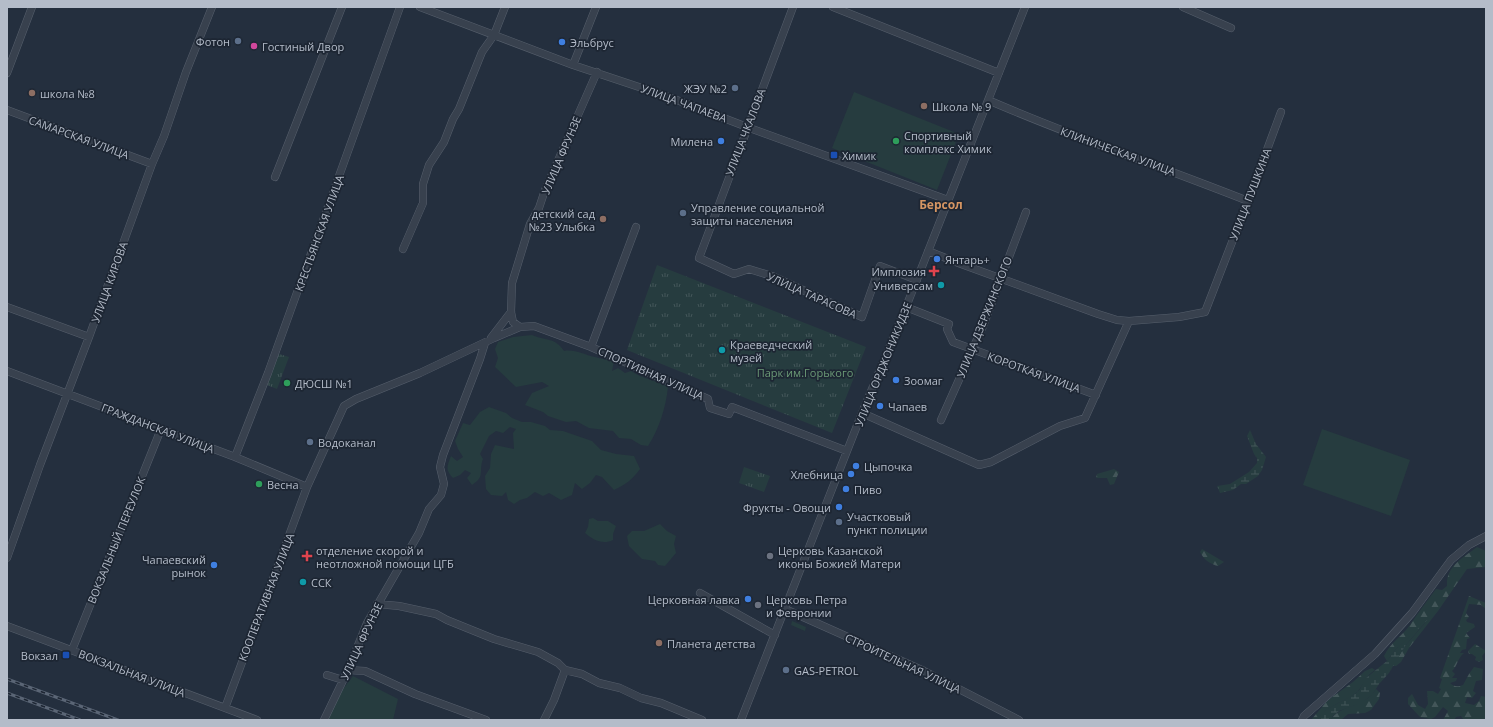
<svg xmlns="http://www.w3.org/2000/svg" width="1493" height="727" viewBox="0 0 1493 727" font-family="'Open Sans',sans-serif">
  <style>
    .green { fill: #263c3f }
    .forest { fill: url(#forest-firs) }
    .wetland { fill: url(#wetland-marsh) }
    .park { fill: url(#park-tufts) }
    .lines { fill: none; stroke-linecap: round; stroke-linejoin: round }
    .minor-casing { stroke: #565f6c; stroke-width: 8 }
    .minor { stroke: #38414e; stroke-width: 7 }
    .rail-casing { stroke: #5a6575; stroke-width: 3 }
    .rail { stroke: #1d2633; stroke-width: 1.5; stroke-dasharray: 4.5; stroke-linecap: butt }
    .service-dot { fill: #5c6f8a; stroke: #1d2633; stroke-width: 1.5 }
    .shop-dot { fill: #3f7fe0; stroke: #1d2633; stroke-width: 1.5 }
    .hotel-dot { fill: #d1479c; stroke: #1d2633; stroke-width: 1.5 }
    .education-dot { fill: #8d6e63; stroke: #1d2633; stroke-width: 1.5 }
    .leisure-dot { fill: #2e9e5b; stroke: #1d2633; stroke-width: 1.5 }
    .transit-dot { fill: #1a4fb4; stroke: #1d2633; stroke-width: 1.5 }
    .health-dot { fill: #e0444e; stroke: #1d2633; stroke-width: 1.5 }
    .culture-dot { fill: #0f9aa8; stroke: #1d2633; stroke-width: 1.5 }
    .worship-dot { fill: #6b7280; stroke: #1d2633; stroke-width: 1.5 }
    .labels { text-anchor: middle; dominant-baseline: central; stroke-width: 3.5; stroke-linejoin: round; paint-order: stroke }
    .poi-label { font-size: 11px; fill: #b4bcc9; stroke: #1d2633; text-anchor: start }
    .street-label { font-size: 11px; fill: #b4bcc9; stroke: #1d2633 }
    .park-label { font-size: 11px; fill: #6b9a76; stroke: #1d2633 }
    .neighbourhood-label { font-size: 12px; font-weight: bold; fill: #d59563; stroke: #1d2633 }
  </style>
  <defs>
    <pattern id="forest-firs" width="22" height="20" patternUnits="userSpaceOnUse"><rect width="22" height="20" fill="#263c3f"/><path d="M5 1l3.5 6h-7zM16 11l3.5 6h-7z" fill="#435659"/></pattern>
    <pattern id="wetland-marsh" width="20" height="14" patternUnits="userSpaceOnUse"><rect width="20" height="14" fill="#263c3f"/><path d="M1 5h8M5 5V1M11 12h8M15 12V8" fill="none" stroke="#435659"/></pattern>
    <pattern id="park-tufts" width="24" height="20" patternUnits="userSpaceOnUse"><rect width="24" height="20" fill="#263c3f"/><path d="M3 7l-1-3M5 7V3M7 7l1-3M15 17l-1-3M17 17v-4M19 17l1-3" fill="none" stroke="#435659"/></pattern>
  </defs>
  <rect width="100%" height="100%" fill="#242f3e"/>
  <!-- green -->
  <path class="green" d="M854,92L959,134L937,190L832,148Z
    M532,335C545,341 555,337 564,351C575,349 584,355 595,357C601,359 608,360 614,361L612,371L618,368L625,373L631,371C643,379 656,380 668,387C666,407 659,429 648,446L641,445L631,439L619,438L613,431L589,428L576,421L566,422L548,416L543,412L525,405L532,393L549,386L542,382L516,387L495,367L498,358L495,349L498,342L513,337Z
    M489,407L506,413L512,418L522,422H531L545,426L550,430L563,431L592,441L601,450L616,454L634,456L640,469C633,479 625,485 614,490L602,477L596,475L590,483L582,489L575,483L572,495L561,500L549,493L543,496L535,492L527,498L520,500L514,504L508,500L506,492L502,496L491,495L486,489L485,476L490,468L491,454L495,445L514,449L513,433L516,429L510,427L503,433L496,431L489,436L480,454L483,459C478,472 486,476 472,485L467,478L471,473L465,470L460,475L453,478C445,470 447,466 451,456L457,461L463,457L458,449L455,441L463,423L470,425L480,412Z
    M1322,429L1410,460L1391,516L1303,485Z
    M593,518L598,521H608L616,526L613,534V540C603,545 593,540 585,533L588,527L589,519Z
    M660,524L667,531L676,536L674,544L676,553L665,566L658,565L655,561L642,559L629,546L627,536L632,531H644Z
    M792,621L806,627L805,631L791,625Z
    M353,676L398,699L393,720H328L340,693Z"/>
  <!-- forest -->
  <path class="forest" d="M1114,469L1119,472L1114,484L1110,485L1107,478H1096L1097,474Z
    M1477,547L1486,551V567L1467,569L1438,611L1409,648L1401,662L1396,666H1392L1405,646L1426,622L1395,650L1387,661L1384,656C1390,643 1402,636 1410,625C1418,613 1427,601 1436,589L1442,590L1447,586C1446,566 1463,558 1477,547Z
    M1202,549L1224,562L1218,566C1210,564 1204,560 1200,552Z
    M1469,596L1486,603V609L1481,605L1469,604L1466,613L1469,617L1466,620L1467,622L1474,624L1475,627L1466,633L1470,638L1467,639L1466,649L1462,650L1460,653H1464C1457,659 1457,667 1452,671L1455,674L1452,678H1457L1456,681L1450,683C1454,687 1458,687 1463,685L1469,674L1474,667L1483,669L1482,680L1476,681L1473,691L1476,693L1472,698L1467,697L1465,703L1474,705L1479,701L1481,696L1486,697V720H1464L1461,716L1456,717L1454,720H1443L1448,711L1443,707L1435,717L1431,719L1420,717L1408,704V698L1412,694L1418,705L1425,709L1428,704L1427,691H1433L1438,694L1441,689L1439,688L1442,679L1440,678Z
    M1475,644L1486,651L1482,656L1483,660L1479,662L1475,660L1476,657L1472,654H1469L1468,651Z
    M1372,668L1375,670C1365,676 1364,685 1357,692C1344,703 1326,705 1318,720H1311L1328,700L1353,682L1365,671Z
    M1376,689L1380,693L1379,699L1371,710L1365,713L1348,714L1341,720H1331C1338,705 1365,708 1376,689Z"/>
  <!-- wetland -->
  <path class="wetland" d="M1250,430L1256,444L1266,457L1262,470L1258,476L1246,484H1241L1233,490L1220,493L1217,486L1230,484L1249,472L1257,463V458L1254,454L1247,436Z
    M1429,618L1405,646L1389,673L1379,684L1372,695L1361,703L1339,711L1333,716L1331,720H1318L1321,714L1329,708L1355,694L1360,689L1365,679L1372,673L1387,661L1395,650Z"/>
  <!-- park -->
  <path class="park" d="M657,265L866,347L832,433L627,350Z
    M279,354L289,357L277,389L267,385Z
    M744,467L770,476L764,492L739,483Z"/>
  <g class="lines">
    <!-- minor casing -->
    <g class="minor-casing">
      <path id="minor" d="M420,7L573,65L669,97L747,127L948,200
        M793,7L699,258L734,274L749,269L772,276L862,317L880,266L917,280
        M833,7L999,73
        M1183,7L1231,28
        M573,65L596,7
        M7,73L32,7
        M988,100C1073,137 1162,167 1248,201
        M7,110L152,164
        M275,177L342,7
        M403,249L423,203V184L429,165L444,142L453,119L459,109L482,52L494,35L505,7
        M928,251L961,264L1098,314L1117,320L1129,321
        M7,307L89,337
        M906,307L949,324L947,329L953,342L1096,395
        M520,327L513,322L511,312L512,283L530,224L539,208L545,190L597,72
        M491,338L511,312
        M591,347L636,227
        M7,371L235,457L307,487
        M862,413L979,465L991,462L1060,426L1085,418L1129,321L1179,317L1205,312L1248,201L1281,112
        M941,420L983,326L1026,212
        M235,457L268,373L400,7
        M7,558L40,465L89,337L152,164L164,136L186,72L212,7
        M700,593L775,635
        M377,604L399,606L436,614L447,620L494,639L538,652L558,663L565,670L582,674L599,683L620,688L641,698L661,703L702,720
        M785,609L924,671L1019,720
        M7,626L257,720
        M72,650L161,429
        M348,670L365,671L415,694L486,720
        M327,675L343,680
        M225,708L307,487L344,406L356,399L420,373L494,338L520,327L534,326L591,347L708,399L710,408L729,414L732,407L847,451
        M324,720L348,670L367,623L419,533L429,509L441,495L444,484L440,467L443,455L480,359L485,343
        M544,720L554,700L565,670
        M741,720L862,413L906,307L1025,7
        M1302,720L1304,716L1375,654L1412,613L1451,560L1469,545L1486,536"/>
    </g>
    <!-- minor -->
    <use href="#minor" class="minor"/>
    <!-- rail casing -->
    <g class="rail-casing">
      <path id="rail" d="M7,679L118,720
        M7,693L80,720"/>
    </g>
    <!-- rail -->
    <use href="#rail" class="rail"/>
  </g>
  <!-- markers -->
  <g class="service-dot">
    <circle cx="238" cy="41" r="4"/>
    <circle cx="735" cy="88" r="4"/>
    <circle cx="683" cy="213" r="4"/>
    <circle cx="310" cy="442" r="4"/>
    <circle cx="839" cy="522" r="4"/>
    <circle cx="786" cy="670" r="4"/>
  </g>
  <g class="shop-dot">
    <circle cx="562" cy="42" r="4"/>
    <circle cx="721" cy="141" r="4"/>
    <circle cx="937" cy="259" r="4"/>
    <circle cx="896" cy="380" r="4"/>
    <circle cx="880" cy="406" r="4"/>
    <circle cx="856" cy="466" r="4"/>
    <circle cx="851" cy="474" r="4"/>
    <circle cx="846" cy="489" r="4"/>
    <circle cx="839" cy="507" r="4"/>
    <circle cx="214" cy="565" r="4"/>
    <circle cx="748" cy="599" r="4"/>
  </g>
  <circle class="hotel-dot" cx="254" cy="46" r="4"/>
  <g class="education-dot">
    <circle cx="32" cy="93" r="4"/>
    <circle cx="924" cy="106" r="4"/>
    <circle cx="603" cy="219" r="4"/>
    <circle cx="659" cy="643" r="4"/>
  </g>
  <g class="leisure-dot">
    <circle cx="896" cy="141" r="4"/>
    <circle cx="287" cy="383" r="4"/>
    <circle cx="259" cy="484" r="4"/>
  </g>
  <g class="transit-dot">
    <rect x="830" y="151" width="8" height="8" rx="2"/>
    <rect x="62" y="651" width="8" height="8" rx="2"/>
  </g>
  <g class="health-dot">
    <path d="M932 265h4v4h4v4h-4v4h-4v-4h-4v-4h4z"/>
    <path d="M305 550h4v4h4v4h-4v4h-4v-4h-4v-4h4z"/>
  </g>
  <g class="culture-dot">
    <circle cx="941" cy="285" r="4"/>
    <circle cx="722" cy="350" r="4"/>
    <circle cx="303" cy="582" r="4"/>
  </g>
  <g class="worship-dot">
    <circle cx="770" cy="556" r="4"/>
    <circle cx="758" cy="605" r="4"/>
  </g>
  <g class="labels">
    <!-- poi labels -->
    <g class="poi-label">
      <text x="230" y="41" text-anchor="end">Фотон</text>
      <text x="570" y="42">Эльбрус</text>
      <text x="262" y="46">Гостиный Двор</text>
      <text x="727" y="88" text-anchor="end">ЖЭУ №2</text>
      <text x="40" y="93">школа №8</text>
      <text x="932" y="106">Школа № 9</text>
      <text x="904" y="135">Спортивный<tspan x="904" dy="13">комплекс Химик</tspan></text>
      <text x="713" y="141" text-anchor="end">Милена</text>
      <text x="842" y="155">Химик</text>
      <text x="691" y="207">Управление социальной<tspan x="691" dy="13">защиты населения</tspan></text>
      <text x="595" y="213" text-anchor="end">детский сад<tspan x="595" dy="13">№23 Улыбка</tspan></text>
      <text x="945" y="259">Янтарь+</text>
      <text x="926" y="271" text-anchor="end">Имплозия</text>
      <text x="933" y="285" text-anchor="end">Универсам</text>
      <text x="730" y="344">Краеведческий<tspan x="730" dy="13">музей</tspan></text>
      <text x="904" y="380">Зоомаг</text>
      <text x="295" y="383">ДЮСШ №1</text>
      <text x="888" y="406">Чапаев</text>
      <text x="318" y="442">Водоканал</text>
      <text x="864" y="466">Цыпочка</text>
      <text x="843" y="474" text-anchor="end">Хлебница</text>
      <text x="267" y="484">Весна</text>
      <text x="854" y="489">Пиво</text>
      <text x="831" y="507" text-anchor="end">Фрукты - Овощи</text>
      <text x="847" y="516">Участковый<tspan x="847" dy="13">пункт полиции</tspan></text>
      <text x="316" y="550">отделение скорой и<tspan x="316" dy="13">неотложной помощи ЦГБ</tspan></text>
      <text x="778" y="550">Церковь Казанской<tspan x="778" dy="13">иконы Божией Матери</tspan></text>
      <text x="206" y="559" text-anchor="end">Чапаевский<tspan x="206" dy="13">рынок</tspan></text>
      <text x="311" y="582">ССК</text>
      <text x="740" y="599" text-anchor="end">Церковная лавка</text>
      <text x="766" y="599">Церковь Петра<tspan x="766" dy="13">и Февронии</tspan></text>
      <text x="667" y="643">Планета детства</text>
      <text x="58" y="655" text-anchor="end">Вокзал</text>
      <text x="794" y="670">GAS-PETROL</text>
    </g>
    <!-- street labels -->
    <g class="street-label">
      <text transform="translate(684 103) rotate(20)">УЛИЦА ЧАПАЕВА</text>
      <text transform="translate(745 132) rotate(-69)">УЛИЦА ЧКАЛОВА</text>
      <text transform="translate(79 137) rotate(20)">САМАРСКАЯ УЛИЦА</text>
      <text transform="translate(1118 151) rotate(20)">КЛИНИЧЕСКАЯ УЛИЦА</text>
      <text transform="translate(561 155) rotate(-67)">УЛИЦА ФРУНЗЕ</text>
      <text transform="translate(1250 194) rotate(-69)">УЛИЦА ПУШКИНА</text>
      <text transform="translate(319 233) rotate(-70)">КРЕСТЬЯНСКАЯ УЛИЦА</text>
      <text transform="translate(109 282) rotate(-70)">УЛИЦА КИРОВА</text>
      <text transform="translate(812 295) rotate(24)">УЛИЦА ТАРАСОВА</text>
      <text transform="translate(984 317) rotate(-68)">УЛИЦА ДЗЕРЖИНСКОГО</text>
      <text transform="translate(883 364) rotate(-68)">УЛИЦА ОРДЖОНИКИДЗЕ</text>
      <text transform="translate(1034 372) rotate(20)">КОРОТКАЯ УЛИЦА</text>
      <text transform="translate(651 373) rotate(24)">СПОРТИВНАЯ УЛИЦА</text>
      <text transform="translate(158 428) rotate(21)">ГРАЖДАНСКАЯ УЛИЦА</text>
      <text transform="translate(116 540) rotate(-68)">ВОКЗАЛЬНЫЙ ПЕРЕУЛОК</text>
      <text transform="translate(266 597) rotate(-69)">КООПЕРАТИВНАЯ УЛИЦА</text>
      <text transform="translate(361 641) rotate(-65)">УЛИЦА ФРУНЗЕ</text>
      <text transform="translate(903 663) rotate(25)">СТРОИТЕЛЬНАЯ УЛИЦА</text>
      <text transform="translate(132 673) rotate(21)">ВОКЗАЛЬНАЯ УЛИЦА</text>
    </g>
    <!-- park labels -->
    <g class="park-label">
      <text x="805" y="372">Парк им.Горького</text>
    </g>
    <!-- neighbourhood labels -->
    <g class="neighbourhood-label">
      <text x="941" y="204">Берсол</text>
    </g>
  </g>
  <!-- border -->
  <rect width="1493" height="727" fill="none" stroke="#b4bcc9" stroke-width="16"/>
</svg>
